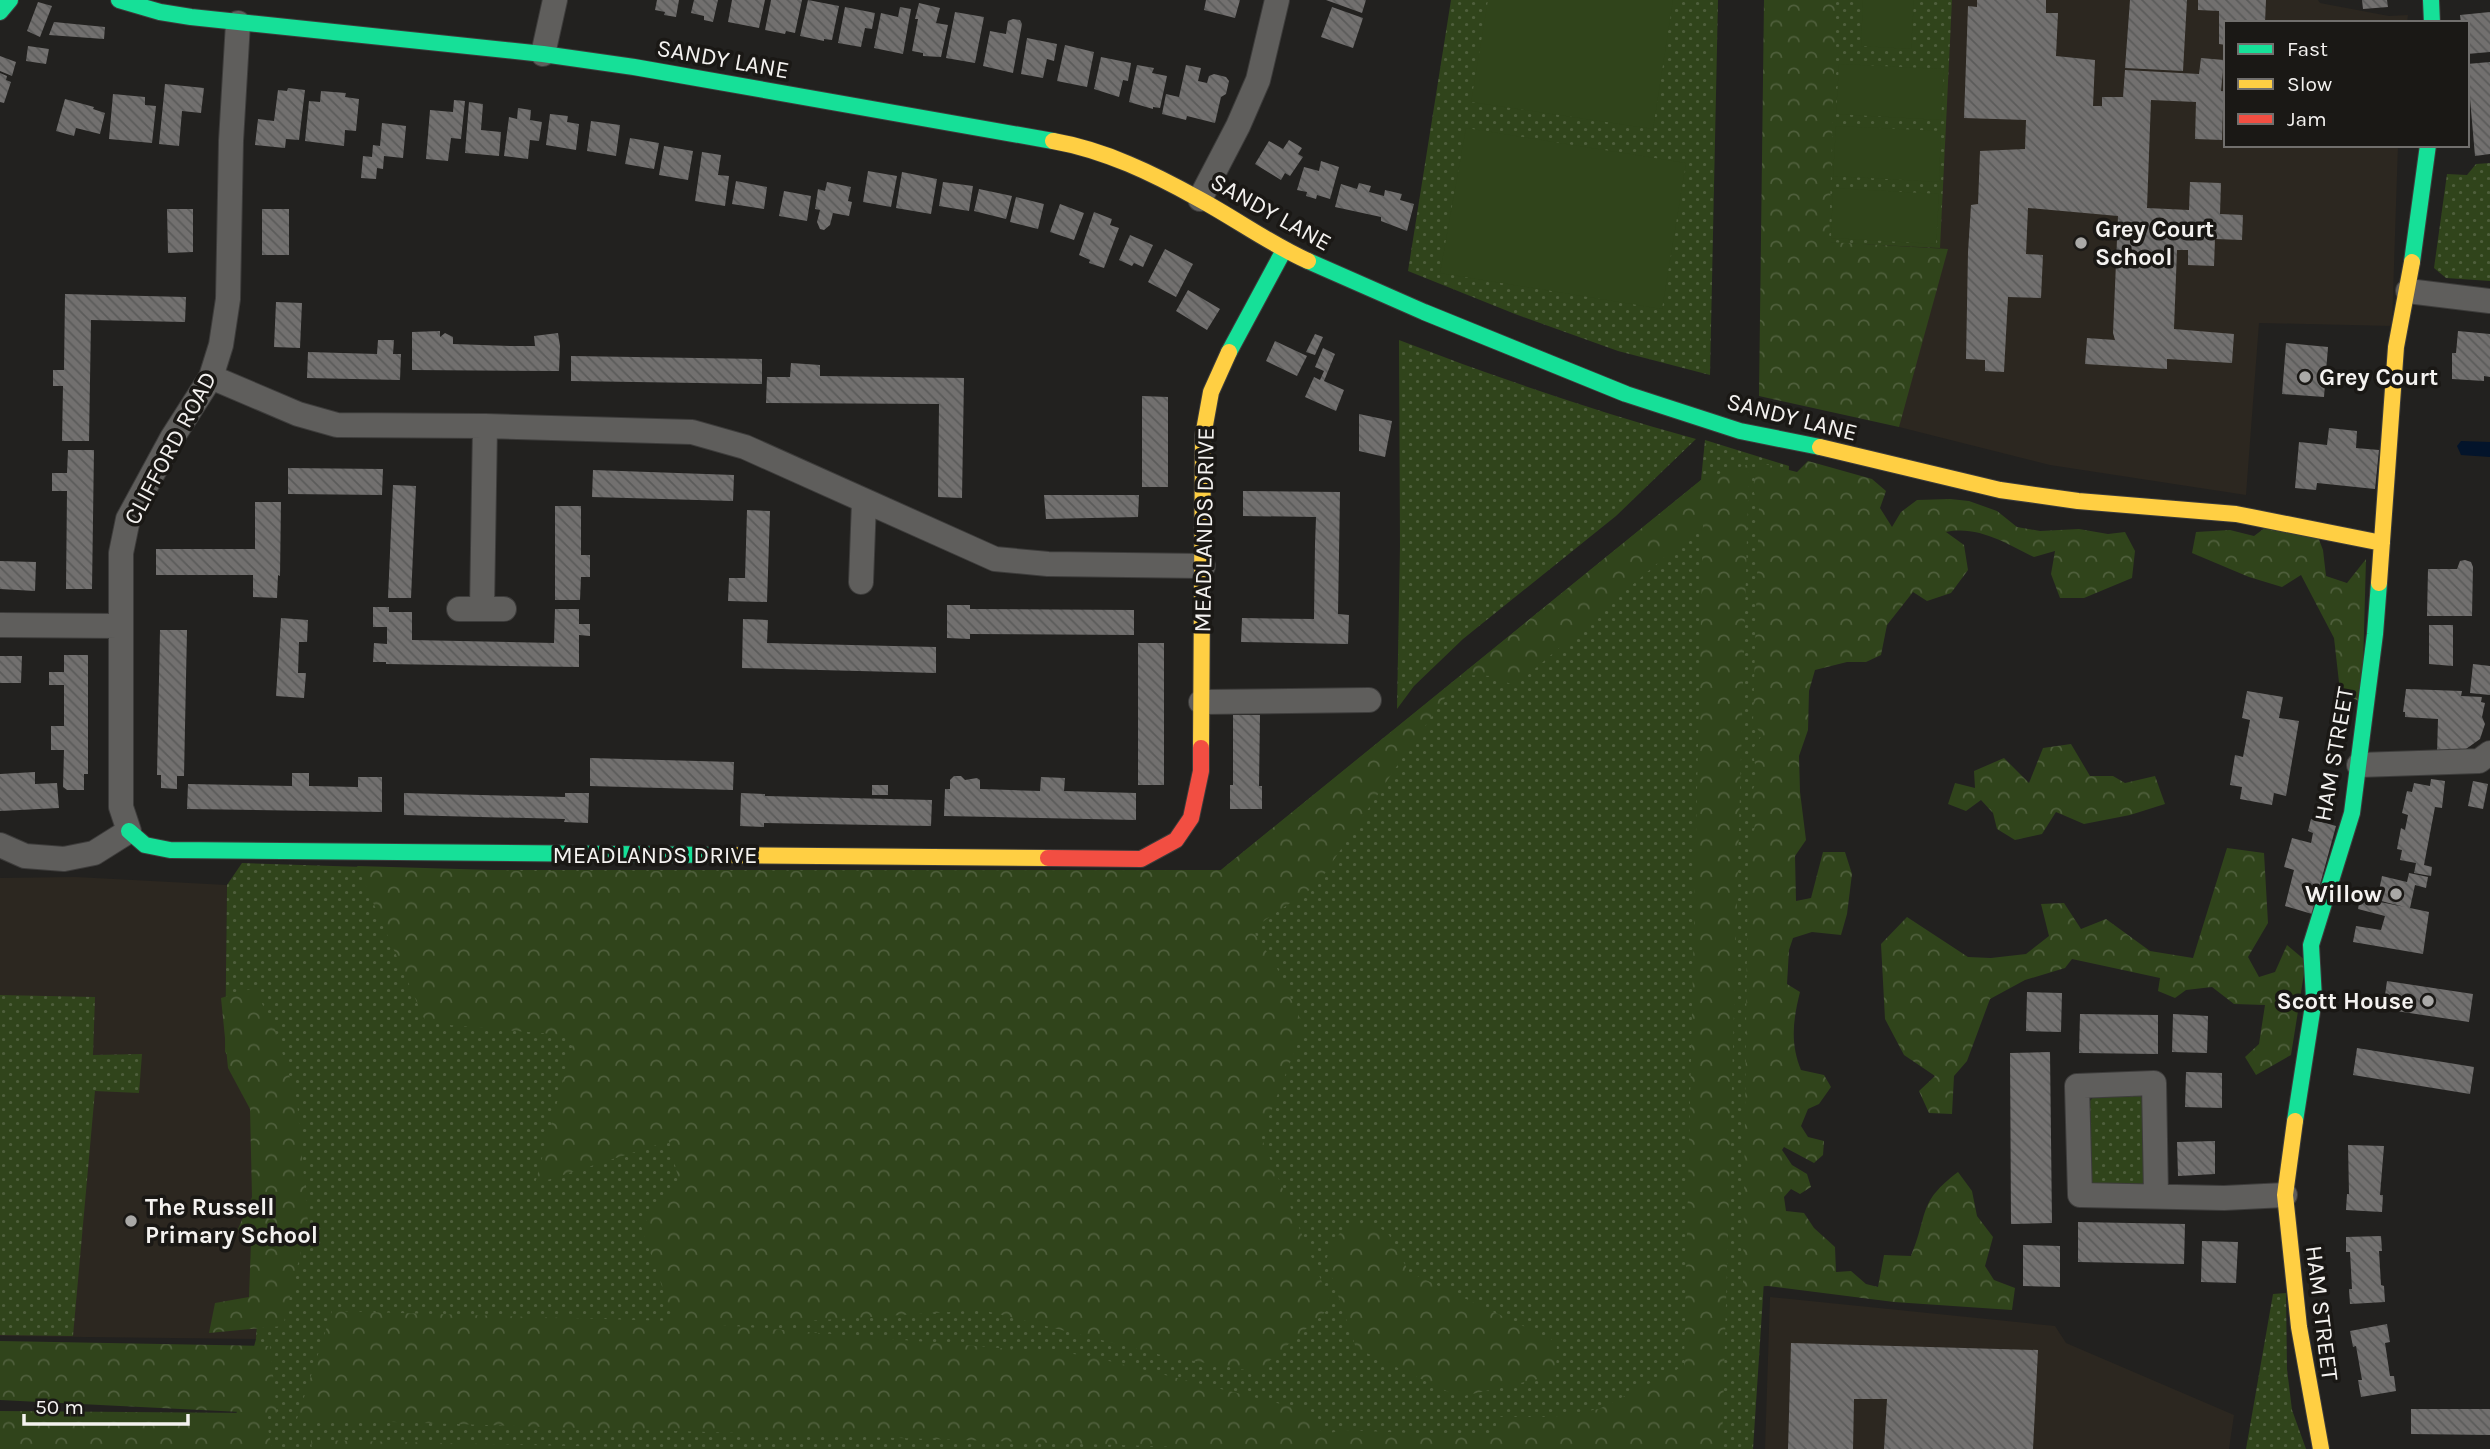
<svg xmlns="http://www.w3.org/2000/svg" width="2490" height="1449" viewBox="0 0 2490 1449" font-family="Karla,sans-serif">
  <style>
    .built { fill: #2c2720 }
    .green { fill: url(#green-dots) }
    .forest { fill: url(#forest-crowns); fill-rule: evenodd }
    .pitch { fill: #30441b }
    .water { fill: #03142b }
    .building { fill: url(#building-back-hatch) }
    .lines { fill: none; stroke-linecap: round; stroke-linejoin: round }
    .street-casing { stroke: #3d3c3b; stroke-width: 26 }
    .fast-casing { stroke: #3d3c3b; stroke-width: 18 }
    .slow-casing { stroke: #3d3c3b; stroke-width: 18 }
    .jam-casing { stroke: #3d3c3b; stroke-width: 18 }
    .street { stroke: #5f5e5c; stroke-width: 24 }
    .fast { stroke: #16e098; stroke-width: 16 }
    .slow { stroke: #ffcf43; stroke-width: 16 }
    .jam { stroke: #f24e42; stroke-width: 16 }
    .poi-dot { fill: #aaa9a7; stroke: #1a1815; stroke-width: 2.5 }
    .labels { text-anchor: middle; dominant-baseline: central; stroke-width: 7; stroke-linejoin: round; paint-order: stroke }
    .street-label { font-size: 24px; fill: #f4f2f0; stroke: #1a1815 }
    .poi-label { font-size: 24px; font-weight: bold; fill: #f4f2f0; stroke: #1a1815; text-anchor: start }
  </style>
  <defs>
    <pattern id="green-dots" width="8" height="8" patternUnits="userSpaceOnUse" patternTransform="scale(1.75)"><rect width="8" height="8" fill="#30441b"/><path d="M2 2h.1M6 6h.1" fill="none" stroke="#4f5f3c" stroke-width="1.8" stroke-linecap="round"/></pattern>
    <pattern id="forest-crowns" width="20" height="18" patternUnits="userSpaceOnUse" patternTransform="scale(1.75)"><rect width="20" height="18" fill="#30441b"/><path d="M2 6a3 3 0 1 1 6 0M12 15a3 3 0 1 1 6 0" fill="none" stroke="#4f5f3c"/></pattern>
    <pattern id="building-back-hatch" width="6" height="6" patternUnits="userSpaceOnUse" patternTransform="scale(1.75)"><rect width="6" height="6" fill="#72706f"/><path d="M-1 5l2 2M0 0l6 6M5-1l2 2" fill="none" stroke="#5b5b5a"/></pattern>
  </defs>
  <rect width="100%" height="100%" fill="#22211f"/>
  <!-- built -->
  <path class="built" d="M1773,0H2318L2320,3L2389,16L2408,15L2407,23H2226V145H2398L2392,326L2259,323L2246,495L2050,465L1899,427L1900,410Z
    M76,877L227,885L225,1052L268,1106L256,1339L0,1336V878Z
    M1770,1297L2055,1326L2066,1343L2234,1415L2229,1449H1765Z"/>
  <!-- green -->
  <path class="green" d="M1451,0H1718L1710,375L1618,351L1515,314L1408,271Z
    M1830,0H1952L1940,248L1818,242Z
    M2490,163V281L2446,278L2434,268L2447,174L2467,175L2476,164Z
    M1399,340C1497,378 1595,411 1696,439L1616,516L1463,639L1414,686L1397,709L1400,546Z
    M1705,440L1789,466L1779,747L1764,1281L1753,1449H227L256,1339L268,1106L225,1052L227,885L242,863L459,870H1221L1701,480Z
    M0,995L95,997L93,1055L142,1054L139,1093L95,1091L73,1336L0,1335Z
    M2097,1093L2139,1094L2144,1100L2146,1177L2143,1185L2094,1188L2088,1178V1103Z
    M2286,1293L2287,1369L2292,1410L2306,1449H2246L2273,1294Z"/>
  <!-- forest -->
  <path class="forest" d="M1764,0H1836L1829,242L1948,249L1899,427L1759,396Z
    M1808,461L1872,479L1886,491L1880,508L1892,527L1901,512L1917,500L1950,499L1969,501L1997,511L2017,527L2040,531L2079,529L2108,534L2125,532L2135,551L2132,578L2084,598H2060L2051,574L2055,551L2034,557C2007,544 1978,525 1946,532L1964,545L1968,570L1951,593L1927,601L1913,592L1887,625L1881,655L1866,662H1847L1815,670L1809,691L1808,730L1799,756L1800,792L1806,840L1795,856L1796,901L1811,898L1823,852H1845L1852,874L1847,914L1841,935L1812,932L1793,938L1789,950L1787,984L1800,992C1793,1020 1790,1043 1801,1070L1824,1075L1831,1087L1819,1104L1808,1109L1801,1126L1808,1137L1824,1141L1823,1155L1814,1163L1784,1147L1782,1150L1792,1165L1807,1174L1811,1187L1800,1194L1791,1189L1784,1197L1786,1211L1804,1213L1814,1228L1835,1247L1836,1272L1851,1271L1866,1284L1878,1287L1884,1255L1911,1256C1929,1213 1917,1203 1958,1172L1972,1191L1977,1216L1993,1237L1985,1266L1994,1280L2015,1288L2012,1310L1894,1302L1768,1286L1743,1287L1748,859L1757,814L1749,798L1758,778L1752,750L1762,735L1753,723L1759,506L1753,490L1756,462L1797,472Z
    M1749,464L1722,1449H1244L297,1419L332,1311L674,1321L641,1226L680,1185L669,1141L535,1184L575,1036L426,1023L357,866L525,871L1221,870L1701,480ZM1703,524L1684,1366L1599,1409L1552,1417H1497L1495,1437L1345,1430L1324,1434L1301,1409L1085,1355L686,1322H790L982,1310L1161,1355L1257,1372L1332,1306L1261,1137L1304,1027L1276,966L1252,929L1317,885L1397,766L1461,675L1492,676L1515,686Z
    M2266,527L2318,537L2323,550L2326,576L2347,583L2366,559L2362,703L2340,691L2334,638L2301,575L2282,587L2249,577L2192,553L2196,532L2230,530L2254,536Z
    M2071,744L2090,776H2113L2125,783L2155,776L2165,804L2130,815L2084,824L2056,812L2042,834L2015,840L1997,829L1993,813L1981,800L1966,811L1948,804L1955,783L1975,788L1974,771L2004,758L2029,783L2043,748Z
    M2227,848L2264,853L2268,923L2248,957L2259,977L2275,972L2287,945L2306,961L2291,1055L2256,1075L2245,1057L2259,1044L2265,1005L2234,1004L2212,987L2186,990L2175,998L2158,991L2160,978L2072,959L2065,968L2025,980L1990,999L1967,1061L1954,1076L1952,1114L1929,1113L1919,1091L1935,1076L1904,1055L1885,1019L1881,944L1907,917L1968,957L1991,958L2026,954L2049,936L2041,904L2064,903L2081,929L2106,919L2150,951L2193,958Z
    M254,988L275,1029L297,1101L308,1222L283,1326L209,1333L215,1303L249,1297L251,1242L238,1229L252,1197L250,1109L228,1068L221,998Z
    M1358,1223L1378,1226L1389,1235L1409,1272L1557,1342L1556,1375L1459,1397L1356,1348L1326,1260L1333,1242L1346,1225Z
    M0,1341L270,1346L277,1413H265L272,1449H0V1411L259,1413L0,1400Z
    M311,1440L707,1449H312Z"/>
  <!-- pitch -->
  <path class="pitch" d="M1488,0H1673L1653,129L1471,102Z
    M1863,0H1914L1911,49L1861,46Z
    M1839,64L1944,69L1941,120L1836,114Z
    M1836,126L1941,131L1939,182L1833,176Z
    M1466,128L1686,163L1662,309L1440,273Z
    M1833,188L1939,194L1936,244L1831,238Z"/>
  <!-- water -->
  <path class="water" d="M2461,441L2490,442V457L2461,455L2457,446Z"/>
  <!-- building -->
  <path class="building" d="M657,0H679L676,17L664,15L665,12L655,10Z
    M694,0H718L713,22L704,20V16L691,13Z
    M732,0H765L759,28L728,22Z
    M771,0H802L795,33L786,31L785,34L765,30Z
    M808,0L839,6L832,40L824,39V41L800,36Z
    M1206,0H1240L1235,18L1204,10Z
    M1326,0H1366L1362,13Z
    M1977,0H2046V13H2058L2056,56L2095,60L2093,106H2102V97H2123L2125,70L2199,74L2201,58L2224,60L2221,91H2226V108H2223L2222,140L2195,139L2196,102L2151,100L2147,208L2189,210L2190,182L2221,183L2220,214L2243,215L2242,240L2215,239L2214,266L2188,265V250H2177L2174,329L2234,334L2232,363L2167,359V369L2085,364L2087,338L2115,340L2113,333L2118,216L2028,208L2026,254L2043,255L2041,298L2008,297L2004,372L1985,371V360L1966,359L1968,252L1971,205L1978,204L1980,151L2025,149L2026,120L1964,118L1968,6L1977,7Z
    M2130,0H2187L2183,71L2125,68Z
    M2198,0H2266L2265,23H2226V45L2219,44V11L2198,10Z
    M2362,0H2387L2388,7L2363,9Z
    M38,2L52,6L40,37L27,31Z
    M919,3L940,8L936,23L948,25L941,57L923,56V53L912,51L918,19H915Z
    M845,7L875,13L872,29L865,28L861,47L838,43Z
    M900,7L911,9L903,54L874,48L881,13L898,17Z
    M1332,7L1363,18L1353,48L1321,37Z
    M955,12L984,17L975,63L946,58Z
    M2490,12V52L2467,54V23H2461L2460,15Z
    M1013,19L1020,20L1022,24L1013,73L983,66L990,31L1006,34L1008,21Z
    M54,22L105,27L104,39L49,35Z
    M1027,38L1057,44L1054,61L1047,59L1043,78L1021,74Z
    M1065,45L1094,52L1087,87L1057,81Z
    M28,46L49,49L46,64L26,61Z
    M0,56L16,62L12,76L0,71Z
    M1101,57L1131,63L1128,81L1123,80L1119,97L1094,89Z
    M2490,62V154L2475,156L2467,64Z
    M1137,65L1154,68L1152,73L1167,76L1160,108L1153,107V109L1129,102Z
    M1186,65L1201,68L1198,81L1207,83L1209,76L1214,74L1226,77L1229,81L1226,94L1221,97L1215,123L1187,116L1186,120L1162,114L1166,94L1179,97Z
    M0,73L7,76L6,80L11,82L4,103L0,102Z
    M165,84L204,88L201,113L182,111L179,146L159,144Z
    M288,88L305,90L299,140L286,139L285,148L255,145L258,119L274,121L278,90L287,91Z
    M321,91L346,93L345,97L359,99L356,131L345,130L344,146L305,141L309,101L320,102Z
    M113,94L145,97V105L156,106L152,143L109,139Z
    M65,99L94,107L93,109L105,113L100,134L76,128L74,136L56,131Z
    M454,100L465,101L461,139L451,138L448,161L426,159L430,110L453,112Z
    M469,102L483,104L481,130L501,132L499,156L465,153Z
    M518,108L531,110L530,120L542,122L539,141L530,140L528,159L504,156L509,117L517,119Z
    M550,114L568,116L567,122L579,124L576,150L546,145Z
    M591,121L620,125L616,156L587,151Z
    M382,123L406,126L403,158L384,156L383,169L377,168L376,179L361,178L363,156L372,157L373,145L380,146Z
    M630,138L659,143L654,169L625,164Z
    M1289,140L1302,148L1298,154L1303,157L1290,176L1285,173L1281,180L1255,164L1269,141L1283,149Z
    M664,146L693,151L688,180L659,175Z
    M702,152L721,155L718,175L729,176L725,206L695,201Z
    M1321,161L1339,167L1330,199L1317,195L1316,199L1306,196L1307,192L1297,190L1304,167L1319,171Z
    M868,171L897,176L891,207L863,202Z
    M902,172L937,179L931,214L896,208Z
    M736,181L767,187L764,209L732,204Z
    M827,182L851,187L848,201L852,202L849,216L833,213L830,225L824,230L820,229L817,222L820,210L815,209L818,189L825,191Z
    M943,182L973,186L969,211L939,206Z
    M1359,183L1371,186L1369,192L1384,196L1385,190L1402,194L1400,200L1414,204L1407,231L1381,221V217L1335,207L1341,184L1357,189Z
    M979,189L1012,196L1006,219L974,211Z
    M784,191L811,196L807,221L779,216Z
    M1016,197L1044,204L1038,229L1010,222Z
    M1060,204L1084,213L1074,240L1050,232Z
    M167,209H193V252L168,253Z
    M262,209H289V255H262Z
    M1094,212L1112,219L1110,225L1119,228L1104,268L1089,263L1090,260L1079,255Z
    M1130,235L1153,245L1143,267L1134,263L1132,266L1119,260Z
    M1165,249L1193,264L1176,297L1148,282Z
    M1188,290L1220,309L1207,330L1176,311Z
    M65,294L186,297L185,322L91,320L89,441H62L63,386H53V370H64Z
    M276,302L302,303L300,348L274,347Z
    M440,331V337L445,333L453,337V344L511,346H535L534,336L558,333L560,346L559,371L412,370V332Z
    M2458,331L2490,334V377L2484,376V381L2452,379V353H2456Z
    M1315,334L1323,337L1315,355L1306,352Z
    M378,340H394L393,354H401L400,380L307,378L308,352L377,354Z
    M1275,341L1307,356L1297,376L1266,361Z
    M2286,343L2328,347L2324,397L2282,394Z
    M1323,348L1335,354L1324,381L1344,390L1336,411L1305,397L1314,377L1320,380L1324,371L1315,367Z
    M571,356L762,359V384L571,381Z
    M791,363L820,365V376L964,378L962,498L938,497L939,404L766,403L767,377H790Z
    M1142,396L1168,397V487H1142Z
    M1359,414L1392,421L1385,457L1359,451Z
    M2329,428L2357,431L2356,448L2379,450L2375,489L2317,483L2316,490L2295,488L2299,442L2327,445Z
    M68,450H94L92,589H66L67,491H52V473H67Z
    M288,468L383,469L382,495L288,494Z
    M593,470L734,475L733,501L592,497Z
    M393,485L416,486L411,598H388Z
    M1243,491L1340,492L1338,614L1349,615L1348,644L1241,642L1242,618L1314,619L1315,544L1316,517L1243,516Z
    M1044,495H1139L1138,517L1046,519Z
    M255,502H281L280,576L278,575L277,598L253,597V575H156V549H255Z
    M555,506H581V555H590V577H581L580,600H555Z
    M747,510L770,511L767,602L728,601L729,578H745Z
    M2465,560L2471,562L2473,567L2472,616H2427L2428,569H2457L2460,561Z
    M0,561L36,562L35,591L0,589Z
    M947,605H970V609L1134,610V635L970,634V639L947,638Z
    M373,607H389V612H412V640L554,643L555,609H579V624H590V636L579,635V667L386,664V662H373L374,643L387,644V627H373Z
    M281,618L308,620L307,642H299L298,673H306L304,698L276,696Z
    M743,619L768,620L767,643L936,647V673L742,668Z
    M2429,625H2453V666L2429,664Z
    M160,630H187L184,776H177V789L161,788V775H157Z
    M1138,643H1164V785H1138Z
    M64,655H88V774H84V790H67L63,787L64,750H51V726H64V685H49V672H64Z
    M0,656H22L21,683H0Z
    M2473,664L2490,666V695L2470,693Z
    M2406,689L2462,691L2461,696L2482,697L2481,702L2485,703L2482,717L2485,724L2480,739L2459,754H2437L2438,719L2405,717V712H2403Z
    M2247,691L2283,697L2279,718L2299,721L2286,796L2274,793L2272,805L2240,799L2242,787L2230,785L2235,755L2243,757L2250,720L2242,718Z
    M1233,715H1260L1259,786H1262V809H1230V785H1233Z
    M590,758L734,762L733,790L590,786Z
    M35,772V784L57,783L59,808L0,811V774Z
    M292,773H309V786L358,787V777H382V812L187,809L188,784L292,786Z
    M954,776H961L965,780L977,778L980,780V789L1040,791L1041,777L1065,778L1064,791L1136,793V820L944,816L945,789H950V780Z
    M2431,779L2445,781L2442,808L2435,807L2424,865L2432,867L2431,876L2414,873L2416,863L2400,860L2402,850L2397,849L2401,828L2405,830L2408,815L2402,813L2407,791L2412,792L2414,783L2430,786Z
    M2473,781L2488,784L2483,809L2468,806Z
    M872,785H888V795H872Z
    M404,793L565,797V793H589L588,823L564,822L565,819L404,815Z
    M741,793L765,794V796L932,800L931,826L764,823V827L740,826Z
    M2311,819L2336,826L2312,914L2285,906L2294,870L2284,867L2292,838L2311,843L2313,833L2308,831Z
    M2409,873L2428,877L2426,888L2415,885L2410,908L2429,912L2423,954L2353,942L2356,926L2381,930L2385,916L2358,909L2360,898L2405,907L2377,900L2382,876L2407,882Z
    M2387,981L2473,994L2469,1022L2383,1009Z
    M2027,992L2062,993L2061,1032L2026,1031Z
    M2080,1014L2158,1015V1054L2079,1053Z
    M2173,1014L2208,1016L2207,1053L2172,1052Z
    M2357,1048L2474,1067L2470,1094L2353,1075Z
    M2050,1052L2052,1223L2011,1224L2010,1053Z
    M2186,1072L2222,1073V1108L2185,1107Z
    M2215,1141V1174L2178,1176L2177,1142Z
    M2348,1145L2384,1146L2380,1195H2383L2382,1212L2346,1210L2347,1194H2349Z
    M2078,1222L2185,1224L2184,1264L2078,1262Z
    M2381,1236L2382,1251H2379L2381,1285L2384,1286L2385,1302L2350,1304L2349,1289H2352L2350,1252H2346V1237Z
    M2202,1241L2238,1242L2236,1283L2201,1282Z
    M2023,1245L2060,1246V1287L2023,1286Z
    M2387,1324L2390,1342L2385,1343L2390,1376H2394L2396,1391L2361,1397L2358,1380H2362L2356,1346L2353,1347L2350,1331Z
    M1791,1343L2038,1350L2033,1449H1884L1887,1399H1854L1853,1449H1788Z
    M2411,1409H2490V1435L2411,1434Z"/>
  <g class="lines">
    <!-- street casing -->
    <g class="street-casing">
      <path id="street" d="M543,54L555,0
        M1200,199L1238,126L1258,80L1277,0
        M2408,291L2490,301
        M211,377L298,414L337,425L485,426L692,432L745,447L995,559L1048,564L1203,566
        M861,582L864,502
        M459,609H504
        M482,609L485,426
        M0,625L119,626
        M1201,702L1369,700
        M2359,765L2479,761L2490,753
        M0,845L25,856L64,859L94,853L129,831L121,807V553L128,519L172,438L211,377L221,345L228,299L231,141L238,23
        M2156,1195L2154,1083L2077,1086L2080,1195L2224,1198L2285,1195"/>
    </g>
    <!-- fast casing -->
    <g class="fast-casing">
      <path id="fast" d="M119,0L160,12L191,17L543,54L634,67L1053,141
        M2431,0L2432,23
        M0,12L10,0
        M1308,261L1424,312L1626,394L1740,431L1820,447
        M2412,262L2428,145
        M1229,352L1284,250
        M129,831L145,845L170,850L719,855
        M2295,1121L2314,999L2311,945L2352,813L2375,634L2379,583"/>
    </g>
    <!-- slow casing -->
    <g class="slow-casing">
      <path id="slow" d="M1053,141C1105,150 1154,174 1199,199C1236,219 1270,244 1308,261
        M1820,447L2000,490L2078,501L2236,514L2382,543
        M2379,583L2396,347L2412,262
        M1201,748L1203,436L1211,392L1229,352
        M719,855L1048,858
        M2295,1121L2285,1195L2299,1327L2321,1449"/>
    </g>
    <!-- jam casing -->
    <g class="jam-casing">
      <path id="jam" d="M1048,858L1141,859L1176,840L1191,818L1201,771V748"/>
    </g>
    <!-- street -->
    <use href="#street" class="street"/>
    <!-- fast -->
    <use href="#fast" class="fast"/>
    <!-- slow -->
    <use href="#slow" class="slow"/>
    <!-- jam -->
    <use href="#jam" class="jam"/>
  </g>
  <!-- markers -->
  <g class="poi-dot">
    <circle cx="2081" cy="243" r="7"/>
    <circle cx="2305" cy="377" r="7"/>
    <circle cx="2396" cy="894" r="7"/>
    <circle cx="2428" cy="1001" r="7"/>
    <circle cx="131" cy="1221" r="7"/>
  </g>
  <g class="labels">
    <!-- street labels -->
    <g class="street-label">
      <text transform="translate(723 59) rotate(10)">SANDY LANE</text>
      <text transform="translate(1271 212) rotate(29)">SANDY LANE</text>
      <text transform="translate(1792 417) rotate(14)">SANDY LANE</text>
      <text transform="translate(170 448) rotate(-62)">CLIFFORD ROAD</text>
      <text transform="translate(1204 530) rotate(-89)">MEADLANDS DRIVE</text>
      <text transform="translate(2334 754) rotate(-80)">HAM STREET</text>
      <text x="655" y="855">MEADLANDS DRIVE</text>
      <text transform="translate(2322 1313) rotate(83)">HAM STREET</text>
    </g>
    <!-- poi labels -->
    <g class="poi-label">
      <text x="2095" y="229">Grey Court<tspan x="2095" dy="28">School</tspan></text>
      <text x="2319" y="377">Grey Court</text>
      <text x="2382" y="894" text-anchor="end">Willow</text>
      <text x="2414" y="1001" text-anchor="end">Scott House</text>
      <text x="145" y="1207">The Russell<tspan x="145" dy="28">Primary School</tspan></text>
    </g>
  </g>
  <!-- legend -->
  <rect x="2224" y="21" width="245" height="126" fill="#1a1815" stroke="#716f6d" stroke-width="2"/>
  <rect x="2238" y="44" width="35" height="10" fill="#16e098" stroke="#716f6d" stroke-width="2"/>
  <text x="2287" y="56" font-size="21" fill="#f4f2f0">Fast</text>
  <rect x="2238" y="79" width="35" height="10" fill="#ffcf43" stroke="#716f6d" stroke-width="2"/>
  <text x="2287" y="91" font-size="21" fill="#f4f2f0">Slow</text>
  <rect x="2238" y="114" width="35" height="10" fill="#f24e42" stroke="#716f6d" stroke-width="2"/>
  <text x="2287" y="126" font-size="21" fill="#f4f2f0">Jam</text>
  <!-- scale -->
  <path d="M24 1414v10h164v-10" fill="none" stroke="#f4f2f0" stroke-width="3.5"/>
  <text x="35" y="1414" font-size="21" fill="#f4f2f0" stroke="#1a1815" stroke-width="5" paint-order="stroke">50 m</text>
</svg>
